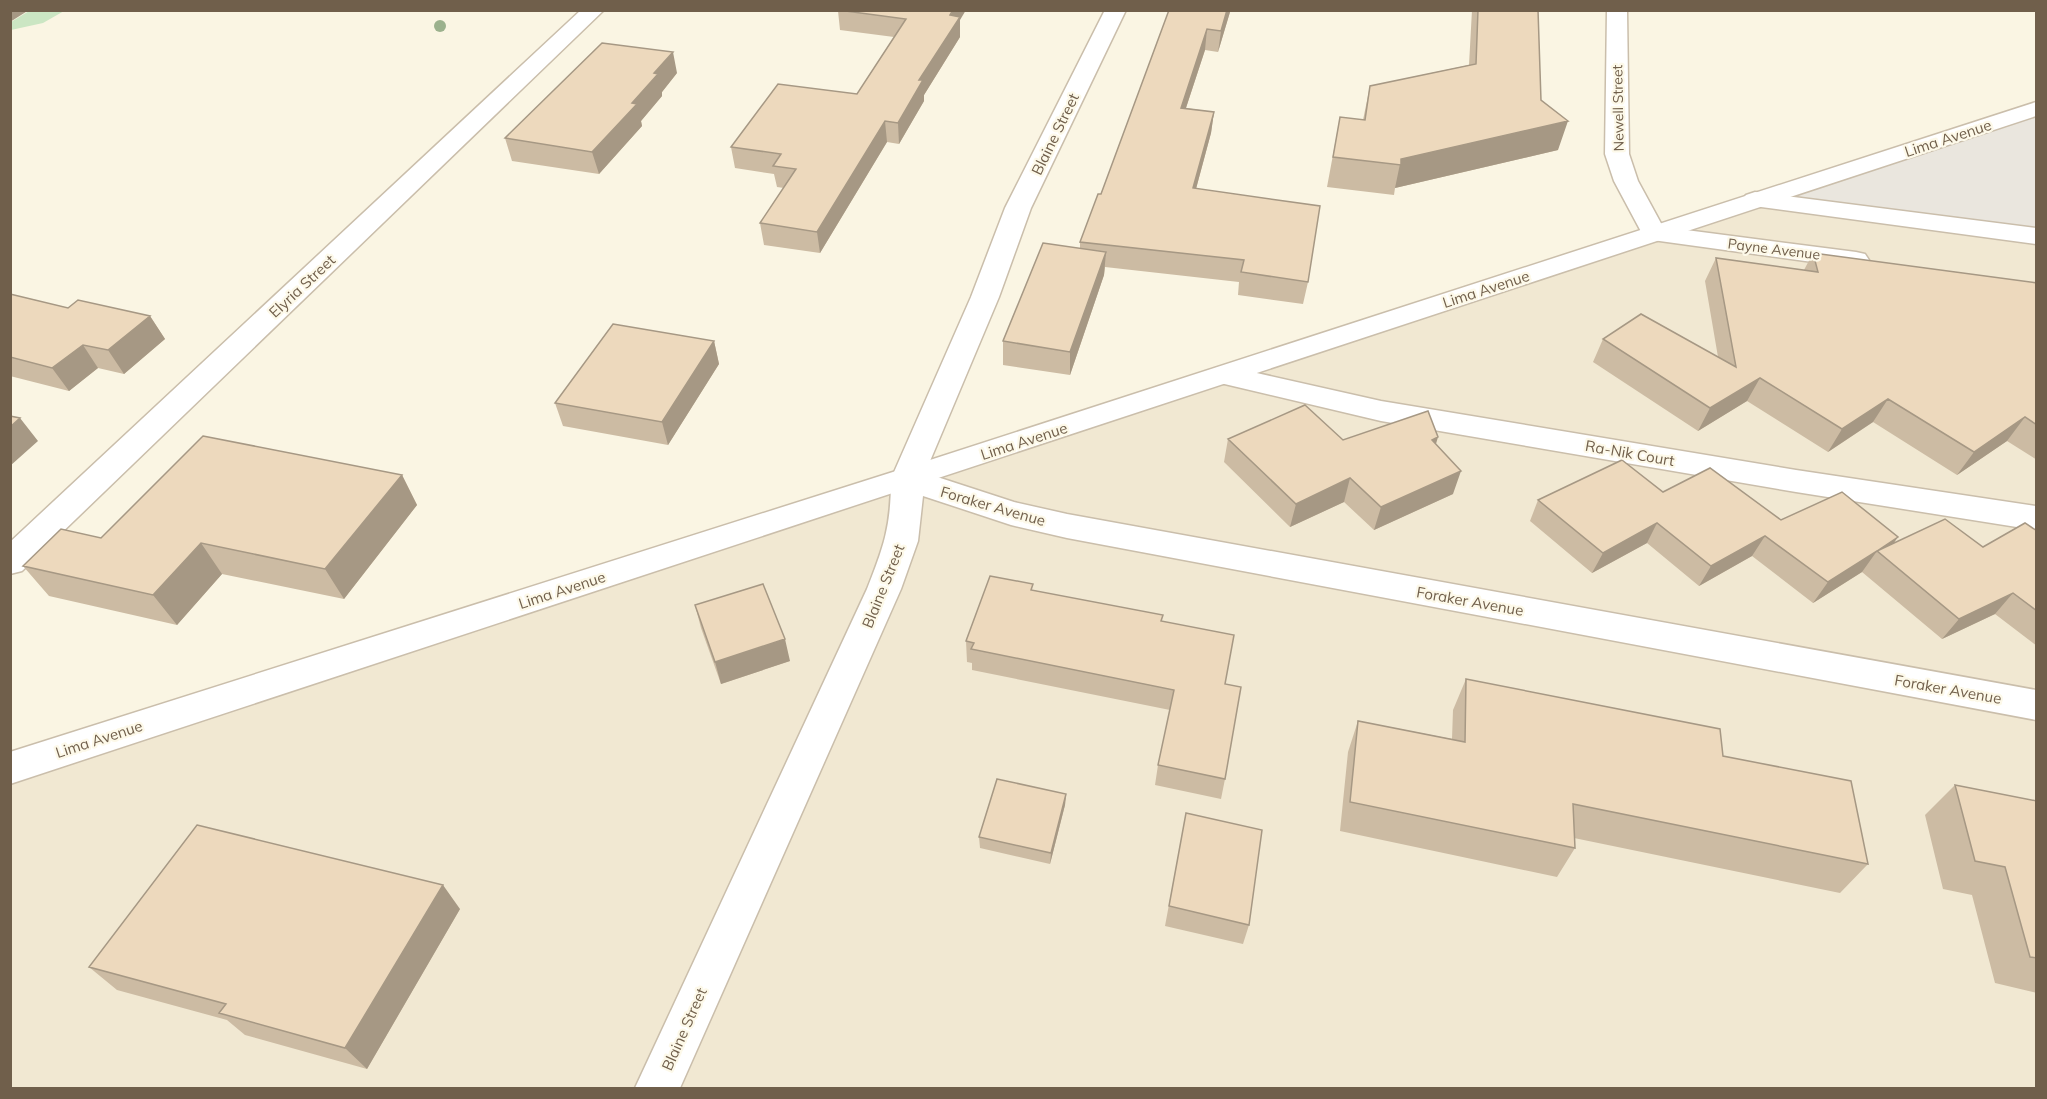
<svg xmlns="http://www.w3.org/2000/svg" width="2047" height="1099" viewBox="0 0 2047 1099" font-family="Mulish,sans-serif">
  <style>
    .residential { fill: #f1e8d2 }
    .industrial { fill: #eae6de }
    .green { fill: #cbe6c3 }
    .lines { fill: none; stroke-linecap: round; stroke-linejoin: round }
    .minor-casing { stroke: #cabeab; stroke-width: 3 }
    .tertiary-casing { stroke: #cabeab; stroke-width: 3 }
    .minor { fill: #fff; fill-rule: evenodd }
    .tertiary { fill: #fff; fill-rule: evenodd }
    .tree { fill: #9bb18d }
    .wall { fill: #ccbba3 }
    .shaded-wall { fill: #a69884 }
    .building { fill: #edd9bd; stroke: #a69884; stroke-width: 1.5 }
    .labels { text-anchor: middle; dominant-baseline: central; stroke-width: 4.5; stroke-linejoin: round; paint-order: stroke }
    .far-street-label { font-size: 14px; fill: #705f4b; stroke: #fdf9e9 }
    .street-label { font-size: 15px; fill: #705f4b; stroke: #fdf9e9 }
  </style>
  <rect width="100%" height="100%" fill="#faf5e3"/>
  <!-- residential -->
  <path class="residential" d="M2036,101V1088H11L10,761Z"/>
  <!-- industrial -->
  <path class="industrial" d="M2036,109V236L1755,200Z"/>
  <!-- green -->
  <path class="green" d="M29,11H64L43,23L11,30V22Z"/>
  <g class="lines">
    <!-- minor casing -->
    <g class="minor-casing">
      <path id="minor" d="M581,10H604L22,571L10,574V542Z
        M1105,10H1126L1031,208L999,297L925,473L1014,502L1067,514L2036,690V720L1067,538L1011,525L923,496L918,541L901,589L680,1088H635L867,589C884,546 891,526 891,479L971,297L1005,208Z
        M1607,10H1627L1629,154L1638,181L1663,227L1856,252L1865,254L1869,260L1865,266L1856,268L1645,239L1614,181L1605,154Z
        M1755,192L2036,228V244L1746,205L1742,200L1746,195Z
        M1226,366L1381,401L1796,470L2036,506V530L1796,492L1381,421L1216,382L1211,375L1216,368Z"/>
    </g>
    <!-- tertiary casing -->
    <g class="tertiary-casing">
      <path id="tertiary" d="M2036,102V116L10,784V752L896,471Z"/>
    </g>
    <!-- minor -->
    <use href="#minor" class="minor"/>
    <!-- tertiary -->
    <use href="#tertiary" class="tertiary"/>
  </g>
  <!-- trees -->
  <circle class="tree" cx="440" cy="26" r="6"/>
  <!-- wall -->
  <path class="wall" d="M1169,10L1230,12L1218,52L1205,50L1186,108L1214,112L1211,133L1196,189L1308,282L1303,304L1238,295L1239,282L1105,267L1104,275L1070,375L1003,365V341L1080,248V242L1101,194Z
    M1472,10H1538L1541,100L1558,150L1395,188L1394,195L1327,187L1340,117L1363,120L1370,86L1469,65Z
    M838,11L960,20V37L924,95V101L899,144L887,142L820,253L764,245L760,223L784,188L777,187L774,174L735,168L731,147L857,94L894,37L840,30Z
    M677,73L662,92V96L641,121L642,126L599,174L512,161L505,138Z
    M1813,253L2037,283V460L2007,441L1957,475L1873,422L1828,452L1747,401L1698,431L1593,362L1603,339L1718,357L1705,281L1716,258L1804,270Z
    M10,294L68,308L150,316L165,339L124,374L98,368L69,391L10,376Z
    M714,341L719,364L668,445L563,426L555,403Z
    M1228,439L1343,440L1436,445L1453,494L1374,530L1344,502L1290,527L1224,462Z
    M402,475L417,505L344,599L222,574L177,625L49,596L23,566L101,538Z
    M1663,492L1781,520L1894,543L1983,547L2037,531V646L1995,614L1942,639L1862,572L1813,603L1752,556L1699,586L1647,543L1592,573L1530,521L1538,500Z
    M1033,590L1162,621L1225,684V779L1221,799L1155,785L1158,765L1170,710L972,670V663L967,662L966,641Z
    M695,605L790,661L721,684L701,628Z
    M1466,679L1723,756L1868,864L1840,893L1574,838L1575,848L1557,877L1340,831L1348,752L1358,721L1452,739L1453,710Z
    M1955,785L2037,801V993L1995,983L1972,895L1943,889L1925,815Z
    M1066,794L1065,805L1050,864L980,848L979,837Z
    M1186,813L1249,925L1243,944L1165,926Z
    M460,909L367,1069L245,1035L227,1020L117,990L89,967Z"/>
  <!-- shaded-wall -->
  <path class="shaded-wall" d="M10,10H29L10,22Z
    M953,10H966L960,20V37L924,95V101L899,144L898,123Z
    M1227,10H1231L1230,12L1218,52L1221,31Z
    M1207,29L1205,50L1179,129L1181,108Z
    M673,52L677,73L662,92V96L641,121L642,126L599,174L592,152L632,103L654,73Z
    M1214,112L1211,133L1190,211L1193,188Z
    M885,121L887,142L820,253L817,232Z
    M1568,121L1558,150L1395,188L1401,159Z
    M1106,252L1104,275L1070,375V352Z
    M150,316L165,339L124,374L108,350Z
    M714,341L719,364L668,445L662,422Z
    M83,345L98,368L69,391L52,368Z
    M1760,378L1747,401L1698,431L1710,408Z
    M1888,399L1873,422L1828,452L1842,429Z
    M2025,417L2007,441L1957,475L1974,452Z
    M20,418L38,441L10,466V427Z
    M1438,437L1431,461L1432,440Z
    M1461,471L1453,494L1374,530L1381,507Z
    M402,475L417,505L344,599L325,569Z
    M1350,478L1344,502L1290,527L1296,504Z
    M1657,523L1647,543L1592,573L1603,553Z
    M1765,536L1752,556L1699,586L1711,566Z
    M1898,537L1884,557L1877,551Z
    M201,543L222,574L177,625L153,595Z
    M1877,551L1862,572L1813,603L1828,582Z
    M2013,593L1995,614L1942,639L1959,619Z
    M785,639L790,661L721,684L715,662Z
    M1066,794L1065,805L1050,864L1051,853Z
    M443,885L460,909L367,1069L345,1048Z"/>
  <!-- building -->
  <path class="building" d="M838,10H953L950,15L960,17L919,80H923L898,123L885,121L817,232L760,223L796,169L773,166L781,154L731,147L778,84L857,94L906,19Z
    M1169,10H1227L1221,31L1207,29L1181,108L1214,112L1193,188L1320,206L1308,282L1241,272L1244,260L1080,242L1098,194H1101Z
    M1478,10H1538L1541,100L1568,121L1401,159V165L1333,157L1340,117L1365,120L1370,86L1476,64Z
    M602,43L673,52L654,73L658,74L632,103L637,104L592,152L505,138Z
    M1043,243L1106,252L1070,352L1003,341Z
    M1813,253L2037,283V425L2025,417L1974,452L1888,399L1842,429L1760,378L1710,408L1603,339L1641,314L1736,367L1716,258L1818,272Z
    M10,294L68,308L78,300L150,316L108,350L83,345L52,368L10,357Z
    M613,324L714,341L662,422L555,403Z
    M1305,405L1343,440L1428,411L1438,437L1432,440L1461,471L1381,507L1350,478L1296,504L1228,439Z
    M10,416L20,418L10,427Z
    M203,436L402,475L325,569L201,543L153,595L23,566L61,529L101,538Z
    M1622,460L1663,492L1710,468L1781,520L1842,492L1898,537L1877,551L1945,519L1983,547L2025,523L2037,531V611L2013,593L1959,619L1877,551L1828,582L1765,536L1711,566L1657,523L1603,553L1538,500Z
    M990,576L1033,584L1031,590L1163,615L1161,621L1234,635L1225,684L1241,687L1225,779L1158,765L1174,690L971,649L974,643L966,641Z
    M763,584L785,639L715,662L695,605Z
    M1466,679L1720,729L1723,756L1851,781L1868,864L1573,804L1575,848L1350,802L1358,721L1465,742Z
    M997,779L1066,794L1051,853L979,837Z
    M1955,785L2037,801V958L2030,957L2005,867L1975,861Z
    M1186,813L1262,830L1249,925L1169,906Z
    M197,825L443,885L345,1048L219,1013L226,1004L89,967Z"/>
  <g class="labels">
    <!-- far-street labels -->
    <g class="far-street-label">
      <text transform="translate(1618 108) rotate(-91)">Newell Street</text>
      <text transform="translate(1774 249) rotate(7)">Payne Avenue</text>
    </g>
    <!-- street labels -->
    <g class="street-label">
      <text transform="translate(1055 134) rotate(-64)">Blaine Street</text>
      <text transform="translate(1948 138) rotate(-18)">Lima Avenue</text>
      <text transform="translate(302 286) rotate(-43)">Elyria Street</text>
      <text transform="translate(1486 289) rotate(-18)">Lima Avenue</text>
      <text transform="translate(1024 441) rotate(-18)">Lima Avenue</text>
      <text transform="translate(1630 453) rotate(10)">Ra-Nik Court</text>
      <text transform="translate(993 506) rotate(16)">Foraker Avenue</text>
      <text transform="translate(883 586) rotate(-68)">Blaine Street</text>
      <text transform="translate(562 590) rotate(-18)">Lima Avenue</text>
      <text transform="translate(1470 601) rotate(10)">Foraker Avenue</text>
      <text transform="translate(1948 689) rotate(10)">Foraker Avenue</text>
      <text transform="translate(99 739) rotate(-18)">Lima Avenue</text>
      <text transform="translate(684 1029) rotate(-66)">Blaine Street</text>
    </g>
  </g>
  <!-- border -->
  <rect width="2047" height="1099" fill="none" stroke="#705f4b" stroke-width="24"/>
</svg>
